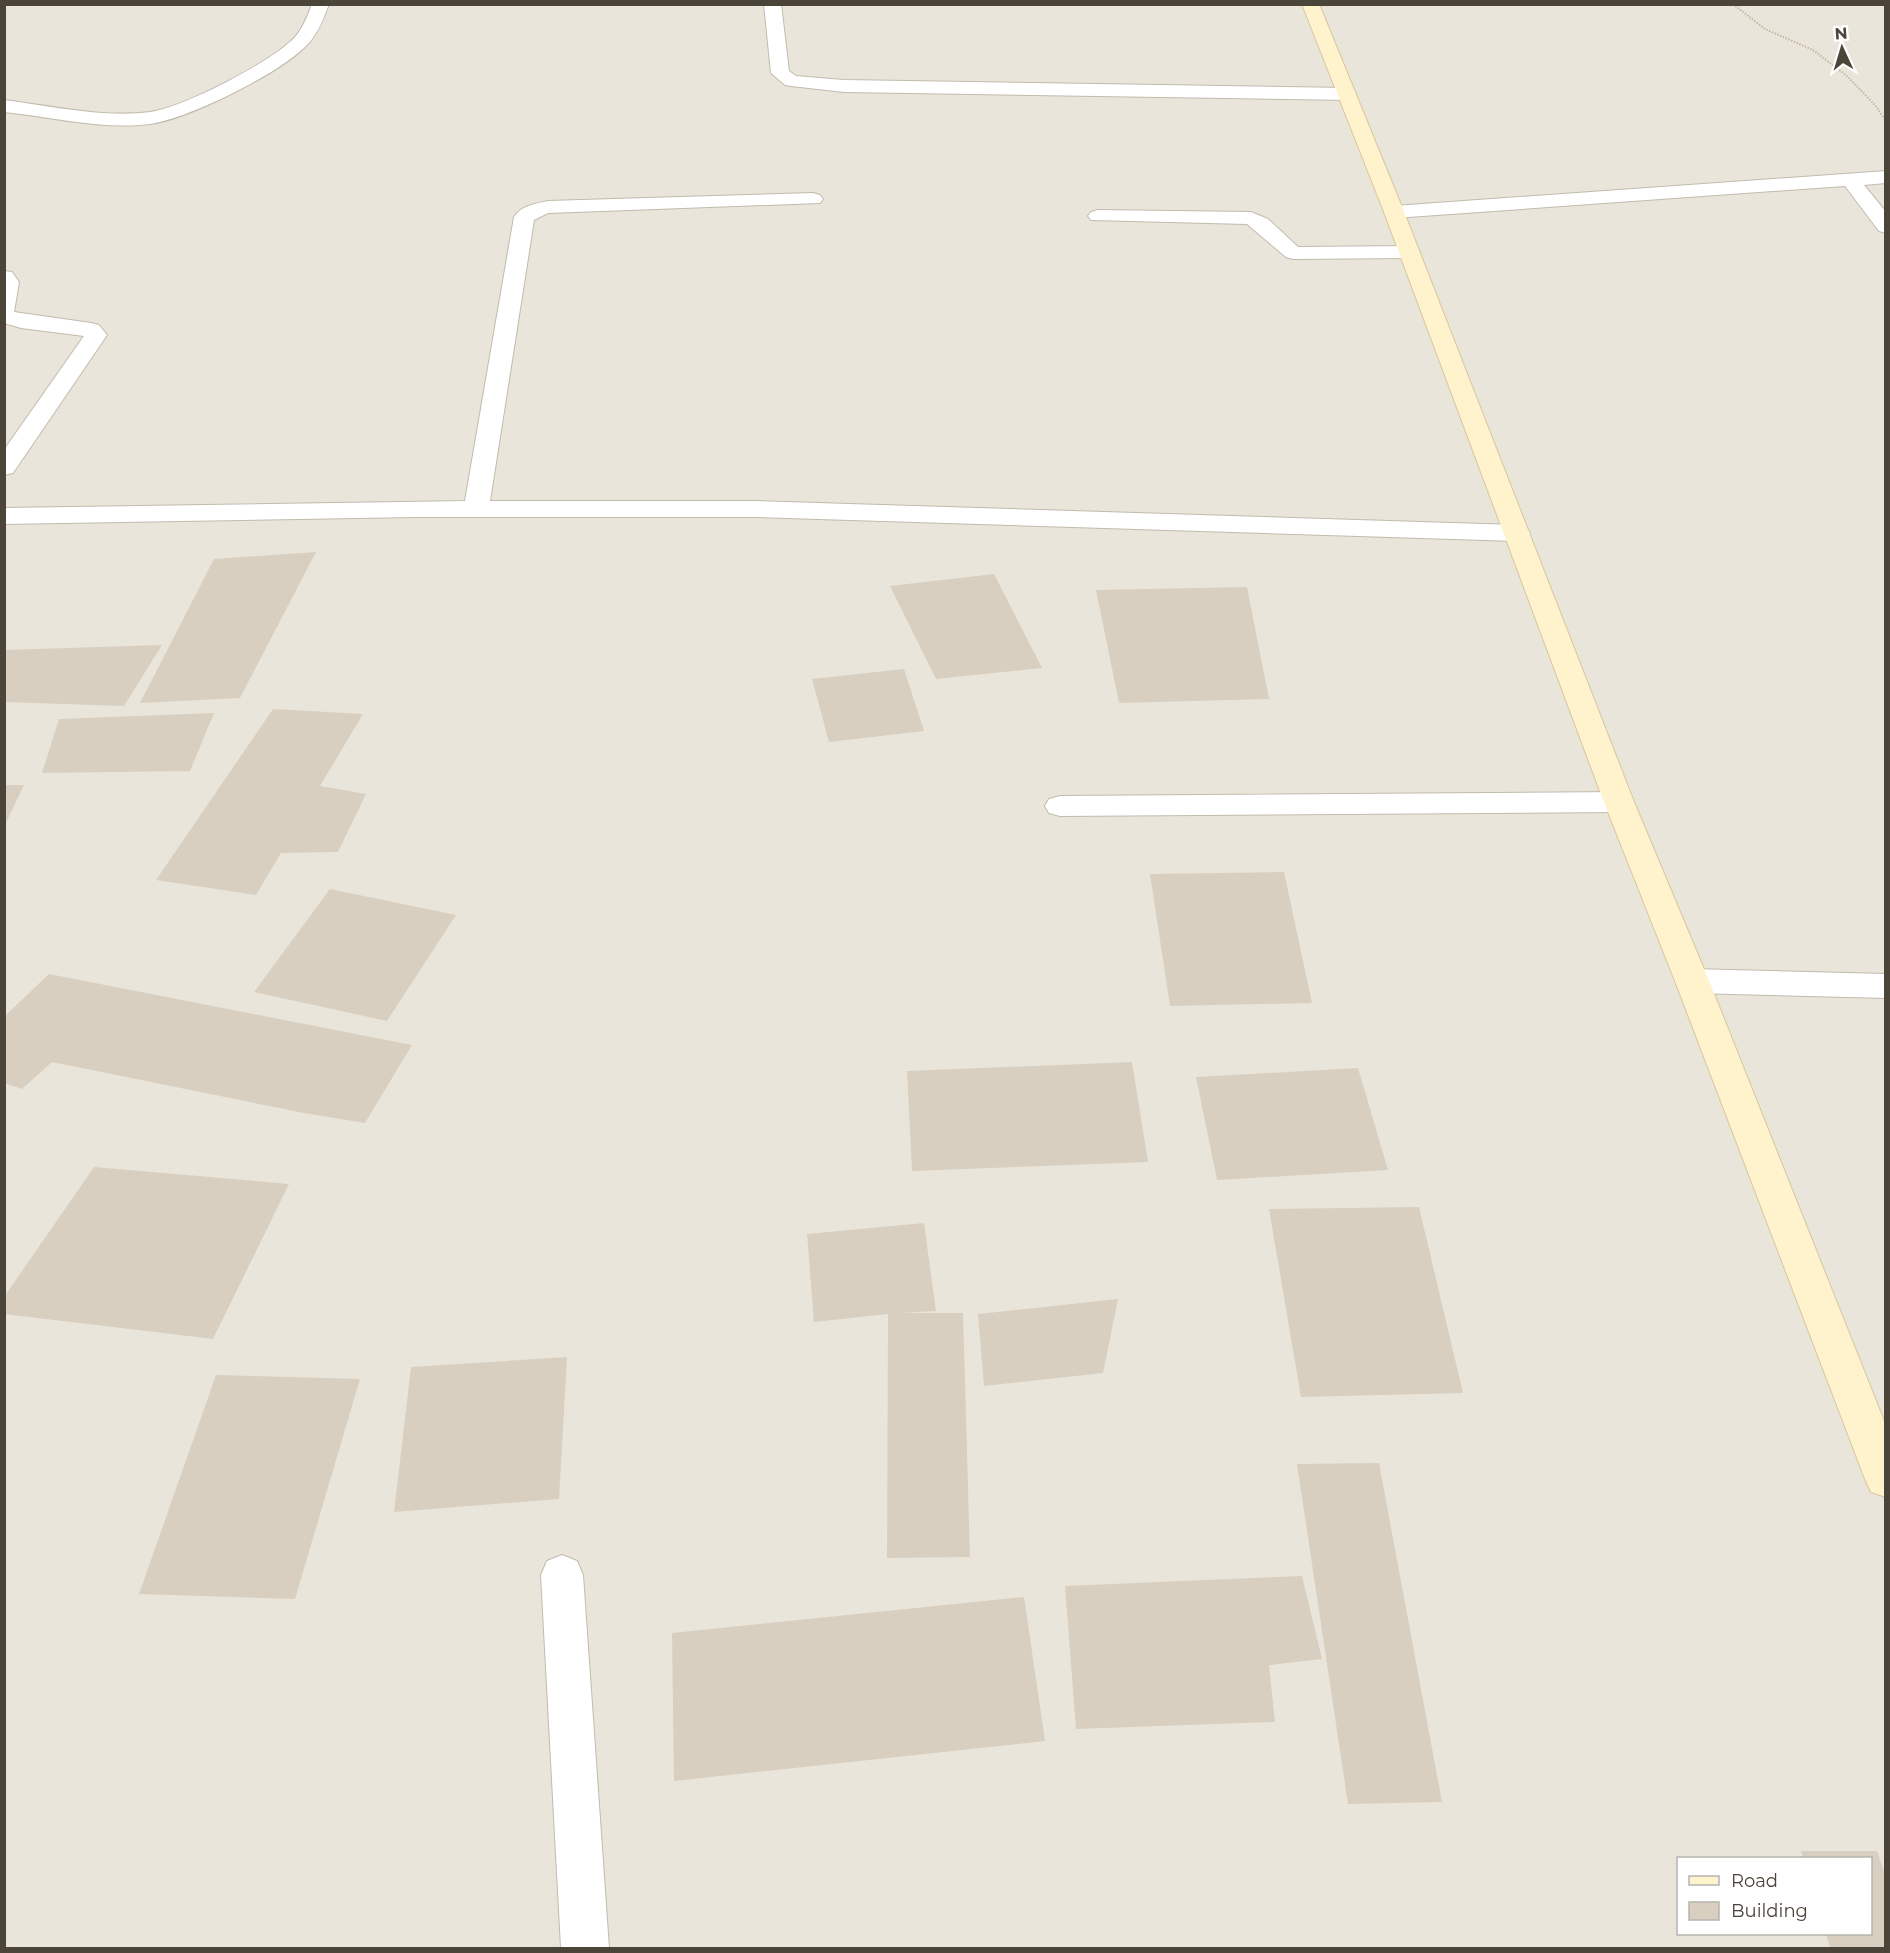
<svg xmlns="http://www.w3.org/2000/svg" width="1890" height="1953" viewBox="0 0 1890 1953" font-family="Montserrat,sans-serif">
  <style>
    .residential { fill: #eae5da; fill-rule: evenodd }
    .building { fill: #d8cfc1 }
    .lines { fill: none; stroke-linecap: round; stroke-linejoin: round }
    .lane-casing { stroke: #c2bbae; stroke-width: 2 }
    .street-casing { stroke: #c2bbae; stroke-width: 2 }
    .secondary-casing { stroke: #d6c79b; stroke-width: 2 }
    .path { stroke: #c4b79f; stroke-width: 2; stroke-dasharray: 1.5 1.5; stroke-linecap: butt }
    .lane { fill: #fff; fill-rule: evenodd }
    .street { fill: #fff; fill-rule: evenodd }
    .secondary { fill: #fff3cd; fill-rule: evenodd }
  </style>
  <rect width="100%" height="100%" fill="#f6f3ec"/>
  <!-- residential -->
  <path class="residential" d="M5,5H1885V1948H5ZM1678,1858H1870V1934H1678Z"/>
  <!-- building -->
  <path class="building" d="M316,552L240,698L140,703L214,559Z
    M994,574L1042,668L936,679L890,586Z
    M1247,587L1269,699L1119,703L1096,590Z
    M162,645L124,706L4,702V650Z
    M904,669L924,731L829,742L812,679Z
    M273,709L363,714L320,786L366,794L338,852L281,853L256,895L156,880Z
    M214,713L190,771L42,773L59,719Z
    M4,785H24L4,827Z
    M1284,872L1312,1003L1170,1006L1150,874Z
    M330,889L456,915L387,1021L254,992Z
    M49,974L412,1045L365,1123L304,1113L52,1062L22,1089L4,1083V1017Z
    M1132,1062L1148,1162L912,1171L907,1071Z
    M1358,1068L1388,1170L1217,1180L1196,1077Z
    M94,1167L289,1184L213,1339L4,1314V1297Z
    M1419,1207L1463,1393L1301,1397L1269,1209Z
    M924,1223L936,1311L901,1313H963L970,1557L887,1558L888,1314L814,1322L807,1234Z
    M1118,1299L1103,1373L984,1386L978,1314Z
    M567,1357L559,1499L394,1512L411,1367Z
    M216,1375L360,1379L295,1599L139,1594Z
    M1379,1463L1442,1802L1348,1804L1297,1464Z
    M1302,1576L1322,1659L1269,1665L1275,1722L1076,1729L1065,1586Z
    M1024,1597L1045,1741L674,1781L672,1633Z
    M1801,1851H1877L1886,1877V1948H1830L1826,1934H1870V1858H1803Z"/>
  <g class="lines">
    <!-- lane casing -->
    <g class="lane-casing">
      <path id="lane" d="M1098,210L1251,212L1268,219L1298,247L1409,246L1416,248L1420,252L1416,256L1409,258L1293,259L1286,257L1247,224L1091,220L1088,216L1091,212Z"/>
    </g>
    <!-- street casing -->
    <g class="street-casing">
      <path id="street" d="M312,4H329C324,18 318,33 308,44C281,73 188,119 150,124C102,130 52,117 4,112V100C52,106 102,118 150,112C183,108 273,61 295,37C303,28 308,15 312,4Z
        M764,4H781L789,71L796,76L844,80L1347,88L1354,90L1356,94L1354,98L1347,100L844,92L791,86L785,85L771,73Z
        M1886,171V183L1864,185L1886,212V233L1879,231L1845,186L1394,218L1387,216L1384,212L1387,208L1394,206Z
        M813,193L820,195L823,199L820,203L548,213L534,220L490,501H754L1517,525L1526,528L1530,533L1526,538L1517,541L754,517H416L4,524V508L465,501L514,217C522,205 535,204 548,201Z
        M4,271L12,272L19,282L14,312L91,323L99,325L107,335L13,473L4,475V450L84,336L21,328L4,323Z
        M1619,792L1630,795L1634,802L1630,809L1619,812L1060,816L1049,813L1045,806L1049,799L1060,796Z
        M1692,969L1886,974V998L1692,993L1680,989L1675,981L1680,973Z
        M562,1555L577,1561L583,1575L609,1948H561L541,1575L547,1561Z"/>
    </g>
    <!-- secondary casing -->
    <g class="secondary-casing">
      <path id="secondary" d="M1302,4H1319L1404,212L1634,802L1709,981L1886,1426V1497L1871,1492L1865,1479L1675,981L1604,802L1384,212Z"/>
    </g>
    <!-- path -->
    <path class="path" d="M1733,4L1765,29L1813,50L1847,76L1875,105L1886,121"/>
    <!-- lane -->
    <use href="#lane" class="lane"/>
    <!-- street -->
    <use href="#street" class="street"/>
    <!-- secondary -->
    <use href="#secondary" class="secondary"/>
  </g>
  <!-- border -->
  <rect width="1890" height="1953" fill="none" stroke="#4b4439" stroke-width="12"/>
  <!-- legend -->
  <rect x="1677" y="1857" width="195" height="78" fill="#ffffff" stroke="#b7b4b0" stroke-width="1.5"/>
  <rect x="1689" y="1876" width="30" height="9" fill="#fff3cd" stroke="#b7b4b0" stroke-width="1.5"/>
  <text x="1731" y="1887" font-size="18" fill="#4b4439">Road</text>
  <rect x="1689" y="1902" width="30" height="18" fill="#d8cfc1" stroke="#b7b4b0" stroke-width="1.5"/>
  <text x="1731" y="1917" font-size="18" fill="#4b4439">Building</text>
  <!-- north arrow -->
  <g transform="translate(1842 48) rotate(356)" stroke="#ffffff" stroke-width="4.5" paint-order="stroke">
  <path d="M0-4.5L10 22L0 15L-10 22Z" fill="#4b4439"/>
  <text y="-9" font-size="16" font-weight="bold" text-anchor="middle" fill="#4b4439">N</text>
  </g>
</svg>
